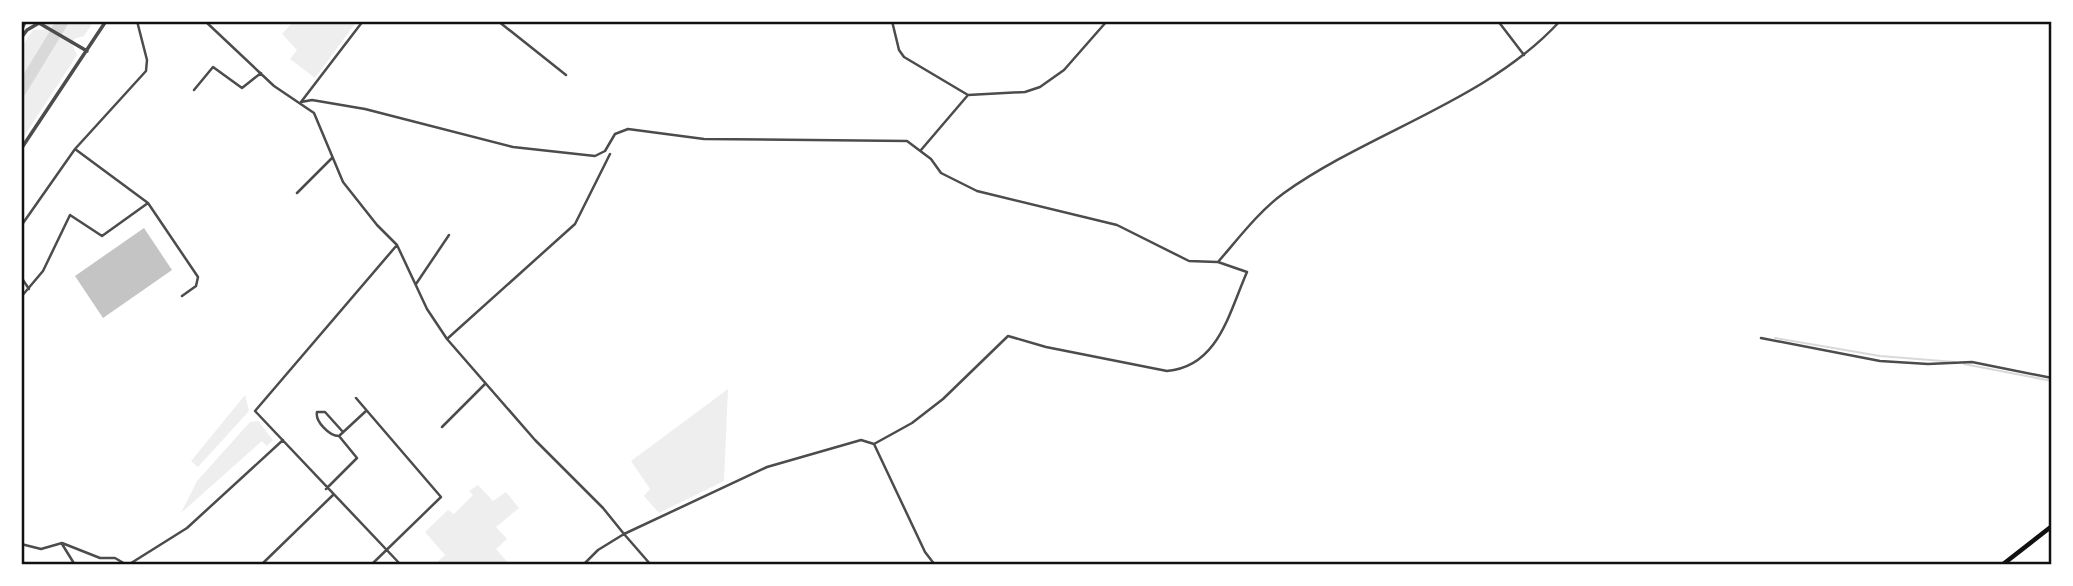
<svg xmlns="http://www.w3.org/2000/svg" width="2073" height="586" viewBox="0 0 2073 586" font-family="Figtree,sans-serif">
  <style>
    .green { fill: #eee }
    .lines { fill: none; stroke-linecap: round; stroke-linejoin: round }
    .stream { stroke: #d9d9d9; stroke-width: 2 }
    .river { stroke: #d9d9d9; stroke-width: 12 }
    .building { fill: #c4c4c4 }
    .pedestrian { stroke: #4c4c4c; stroke-width: 2.5 }
    .minor { stroke: #4c4c4c; stroke-width: 2.5 }
    .tertiary { stroke: #4c4c4c; stroke-width: 3.5 }
    .primary { stroke: #111; stroke-width: 4.5 }
    .neatline { fill: none; stroke: #111; stroke-width: 2.5 }
  </style>
  <rect width="100%" height="100%" fill="#fff"/>
  <!-- green -->
  <path class="green" d="M49,21H94L84,36L74,39L72,44L77,55L21,141V48L33,30H43Z
    M294,21H357L315,78L290,59L297,50L282,34Z
    M728,389L724,481L659,513L644,496L650,489L631,461Z
    M245,395L249,411L198,467L191,461Z
    M258,421L273,440L267,446L262,441L181,513L197,481L250,422Z
    M478,485L493,501L506,492L519,508L496,527L507,539L496,549L510,565H434L445,555L425,532L448,510L454,514L473,495L469,491Z"/>
  <g class="lines">
    <!-- stream -->
    <path class="stream" d="M1775,338L1880,356L1955,362
      M1964,364L2052,381"/>
    <!-- river -->
    <path class="river" d="M21,90L63,21"/>
  </g>
  <!-- building -->
  <path class="building" d="M144,228L172,270L103,318L75,276Z"/>
  <g class="lines">
    <!-- pedestrian -->
    <path class="pedestrian" d="M363,21L301,102L312,100L365,109L513,147L595,156L605,151L615,134L628,129L704,139L907,141L931,159L941,173L977,191L1117,225L1189,261L1217,262"/>
    <!-- minor -->
    <path class="minor" d="M205,21L274,86L314,113L343,182L377,225L397,245L427,309L447,339L535,440L603,508L624,534L767,467L861,440L874,444L925,552L935,565
      M498,21L566,75
      M892,21L899,50L904,57L968,95L1025,92L1040,87L1064,70L1107,21
      M1498,21L1524,55
      M21,32L26,21
      M194,90L213,67L242,88L261,73
      M921,150L968,95
      M297,193L332,158
      M148,203L198,277L196,286L182,296
      M21,226L75,149L146,71L147,60L137,21
      M397,245L255,411L401,565
      M21,277L29,289
      M416,284L449,235
      M21,297L43,271L70,215L102,236L148,203L75,149
      M1761,338L1880,361L1928,364L1972,362L2052,378
      M447,339L575,224L610,154
      M356,398L441,497L371,565
      M442,427L485,384
      M339,436L366,411
      M874,444L912,423L943,399L1008,336L1046,347L1167,371C1218,367 1229,313 1247,272L1218,262C1238,239 1259,211 1284,193C1371,131 1487,101 1560,21
      M326,489L357,458L339,436C329,436 315,421 317,412H325L343,432
      M21,544L41,549L62,543L100,558H115L127,565
      M62,544L75,565
      M128,565L187,528L283,440
      M261,565L333,495
      M583,565L598,550L624,534L651,565"/>
    <!-- tertiary -->
    <path class="tertiary" d="M21,38L27,30L39,23L87,51
      M21,149L106,21"/>
    <!-- primary -->
    <path class="primary" d="M2002,565L2052,526"/>
  </g>
  <!-- border -->
  <rect width="2073" height="586" fill="none" stroke="#ffffff" stroke-width="46"/>
  <rect x="23" y="23" width="2027" height="540" class="neatline"/>
</svg>
